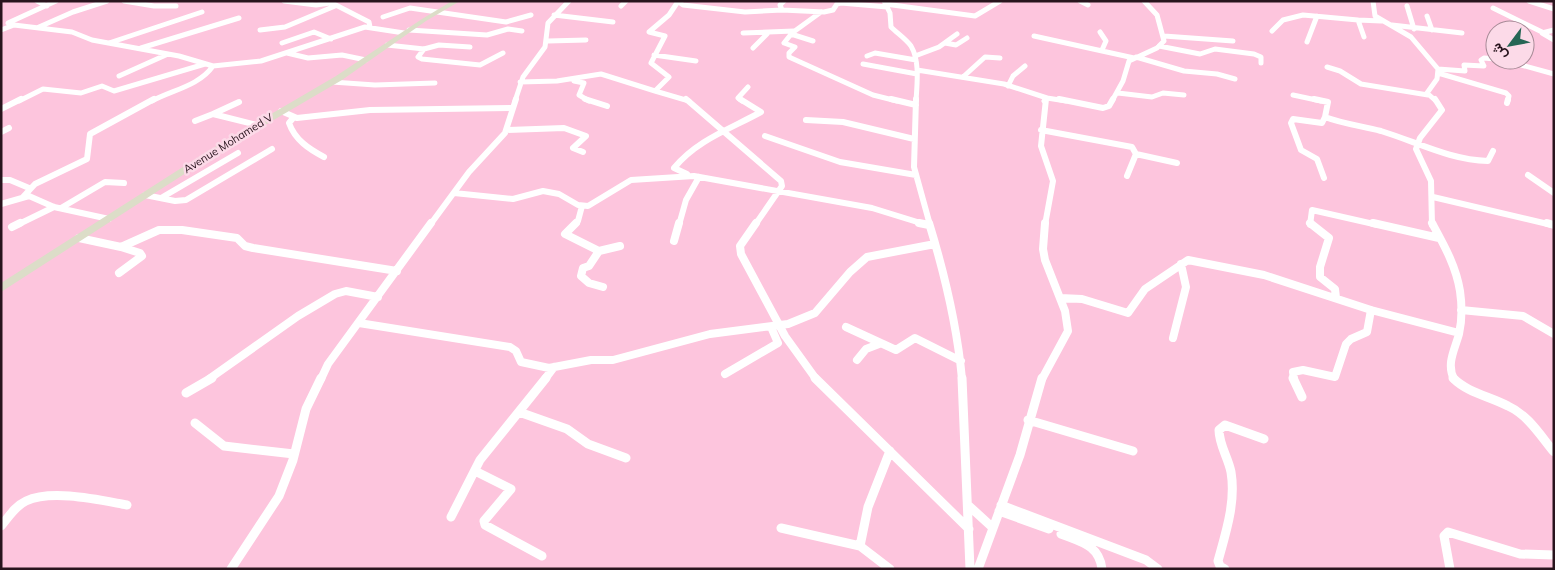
<svg xmlns="http://www.w3.org/2000/svg" width="1555" height="570" viewBox="0 0 1555 570" font-family="Mulish,Vazirmatn,sans-serif">
  <style>
    .lines { fill: none; stroke-linecap: round; stroke-linejoin: round }
    .minor-far3 { stroke: #fff; stroke-width: 5 }
    .minor-far2 { stroke: #fff; stroke-width: 6 }
    .minor-far1 { stroke: #fff; stroke-width: 8 }
    .minor { stroke: #fff; stroke-width: 9 }
    .secondary { fill: #dcddc8; fill-rule: evenodd }
    .labels { text-anchor: middle; dominant-baseline: central; stroke-width: 5; stroke-linejoin: round; paint-order: stroke }
    .far-street-label { font-size: 11px; fill: #28141d; stroke: #fcdae8 }
  </style>
  <rect width="100%" height="100%" fill="#fdc5dd"/>
  <g class="lines">
    <!-- minor-far3 -->
    <path class="minor-far3" d="M37,1L47,6
      M124,1L154,6H176
      M284,1L316,5L330,3
      M328,1L369,22L370,27
      M677,1L683,5L745,12L782,10L824,12L833,10L837,4L841,3L887,7
      M884,1L890,13L891,27C897,33 906,39 911,46C920,61 917,84 916,101
      M1080,1L1088,5
      M1373,1L1375,16L1411,37L1438,69L1437,79L1427,93L1436,101
      M1529,1L1554,9
      M885,4L975,16L1000,1
      M621,6L626,1
      M1407,6L1414,29
      M1493,8L1542,32
      M782,10L780,5L784,1
      M821,12L792,33L784,43L795,47L789,53V57L873,95L897,101
      M554,15L613,22
      M1427,16L1432,30
      M383,17L410,8L506,22L531,15
      M10,24L8,23L56,1
      M1392,25L1462,33
      M39,27L73,12L107,1
      M1,30L14,25L72,32L92,40L179,56L213,66L261,61L365,27L404,33
      M260,30L285,27L335,6
      M409,30L487,35L508,29L522,31
      M1554,30L1542,33L1554,40
      M1272,31L1283,20L1303,15L1358,20
      M1100,32L1106,41L1102,50
      M743,33L794,31
      M791,34L813,41
      M1034,36L1134,58
      M1164,36L1233,41
      M1364,37L1358,20L1381,21
      M548,41L586,40
      M1307,42L1317,16
      M109,43L202,12
      M282,43L314,32L331,39
      M945,43L956,45L967,38
      M387,45L424,49L439,45L470,47
      M1159,46L1200,54L1215,49L1254,54L1261,57V63
      M141,48L239,18
      M753,48L767,34
      M424,49L418,57L422,59L480,65L503,53
      M287,53L308,58L342,55L366,60
      M654,55L696,61
      M867,56L875,53L916,60
      M915,56L939,47L957,34
      M1136,57L1184,71L1217,74L1235,79
      M1503,60L1554,74
      M863,64L917,74
      M1327,67L1340,71L1361,84L1428,95
      M1438,69L1465,71L1464,65L1484,66L1481,60L1484,58L1495,59
      M917,70L1004,84L1047,98
      M1438,73L1506,93L1509,96L1508,101
      M119,76L168,54
      M963,77L985,57L1000,58
      M574,81L584,83L579,95L589,101
      M332,82L375,85L435,83
      M520,82L557,81L601,74L655,91L669,77L651,63L665,36L649,32L669,15L677,3
      M1008,86L1013,76L1025,66
      M655,91L689,101
      M1118,93L1152,97L1163,93L1184,95
      M1293,95L1321,101
      M19,101L43,89L81,93L102,86L114,91L205,64
      M152,101C172,90 199,86 213,66
      M515,101L523,77L545,47L548,23L569,1
      M742,101L738,98L748,87
      M1044,101L1047,98L1066,101
      M1112,101L1123,81L1129,61L1157,48L1164,41L1157,15L1144,1"/>
    <!-- minor-far2 -->
    <path class="minor-far2" d="M585,99L607,106
      M686,99L781,181L782,186L755,225
      M891,99L916,105
      M916,99L914,167L930,225
      M1059,99L1103,108L1109,106L1113,99
      M1314,99L1328,102L1325,117
      M1507,103L1508,99
      M1,109L21,99
      M281,111L297,118L370,110L513,108
      M213,114L239,102
      M294,117L289,123C295,140 309,149 324,157
      M806,120L843,122L914,139
      M195,121L213,114L257,125
      M506,130L564,128L586,136L573,148L583,152
      M1041,130L1132,147L1136,154L1127,176
      M1,132L9,128
      M765,136L840,162L916,175
      M1136,154L1177,163
      M687,174L674,168C697,140 730,129 761,112L740,99
      M1528,175L1554,193
      M1324,178L1317,159L1301,150L1291,123L1293,119L1322,123L1325,117C1343,124 1363,126 1381,131C1417,142 1450,160 1488,161L1493,151
      M1,180H10L29,188
      M454,193L513,199L543,191L559,194L578,205L588,206L631,180L694,176L872,208L927,225
      M145,195L175,201L186,200L272,149
      M23,197L35,184L87,159L90,134L154,99
      M1433,197L1552,225
      M161,198L238,153
      M1,204L29,196L54,207L109,219
      M61,208L105,182L124,183
      M17,225L54,207
      M430,225L469,172L505,133L516,99
      M574,225L578,221L582,206
      M679,225L686,200L699,177
      M1045,225L1053,181L1041,146L1046,99
      M1310,225L1312,210L1378,225
      M1432,225L1431,181L1416,149L1420,138L1442,110L1435,99"/>
    <!-- minor-far1 -->
    <path class="minor-far1" d="M576,223L565,234L599,251L620,246
      M756,223L740,246L741,254L785,336L816,379
      M919,223L929,225
      M929,223C945,275 957,325 962,379
      M1310,223L1329,238L1320,267V277L1335,289L1336,298
      M1373,223L1439,238
      M1432,223C1444,245 1456,266 1460,291C1462,305 1462,321 1459,334C1455,349 1446,364 1454,379
      M1547,223L1554,225
      M12,227L20,223
      M79,238L121,247L159,230H182L237,238L245,246L253,248L397,271
      M674,241L679,223
      M599,251L589,266L583,268L581,276L589,283L603,287
      M119,273L142,256L140,253L121,247
      M1060,298L1082,299L1128,313L1145,289L1188,260L1264,275L1371,310L1459,333
      M1461,310L1523,316L1554,334
      M359,323L510,347L516,351L521,362L549,368L591,360H613L710,334L788,324L815,313L850,272L867,257L935,244
      M846,327L896,350L915,338L961,361
      M1173,338L1186,287L1181,264
      M857,360L866,349L879,344
      M725,374L778,343L771,327
      M209,379L298,316L335,294L346,291L378,297
      M321,379L328,364L431,223
      M545,379L554,367
      M1042,379L1068,331L1065,311L1045,260L1043,249L1045,223
      M1294,379L1293,372L1303,370L1335,377L1346,344L1351,339L1367,332L1371,310"/>
    <!-- minor -->
    <path class="minor" d="M815,378L969,529
      M962,378L970,569
      M1293,378L1302,397
      M1453,378C1468,393 1489,396 1508,406C1528,415 1540,435 1554,452
      M186,393L212,378
      M519,412L567,429L588,444L626,458
      M1028,420L1133,451
      M195,423L224,446L294,454
      M890,451L868,507L860,546L890,569
      M475,471L511,489L484,521L485,525L542,556
      M1001,505L1146,560L1158,569
      M969,506L992,527
      M999,511L1049,529
      M451,517L480,460L546,378
      M1,526C8,518 15,506 26,501C52,489 99,500 127,505
      M781,528L860,546
      M1061,534C1081,542 1099,545 1102,569
      M231,569L279,496L293,460L306,409L321,378
      M978,569L1020,455L1042,378
      M1225,569L1220,566L1218,561C1226,532 1236,502 1231,472C1228,457 1219,445 1219,430L1225,425L1264,439
      M1450,569L1444,536L1448,532L1520,554L1554,555"/>
    <!-- secondary -->
    <path class="secondary" d="M452,1H460L426,21L342,80L214,155L1,292V283L208,151L336,76L422,19Z"/>
  </g>
  <g class="labels">
    <!-- far-street labels -->
    <g class="far-street-label">
      <text transform="translate(228 143) rotate(-32)">Avenue Mohamed V</text>
    </g>
  </g>
  <!-- border -->
  <rect width="1555" height="570" fill="none" stroke="#28141d" stroke-width="5"/>
  <!-- north arrow -->
  <g transform="translate(1510 45) rotate(238)"><circle r="24" fill="#fcdae8" stroke="#a78b97"/>
  <path d="M0-4L9 19L0 12L-9 19Z" fill="#266655"/>
  <text y="-8" font-size="14" font-weight="bold" text-anchor="middle" fill="#28141d">ش</text>
  </g>
</svg>
